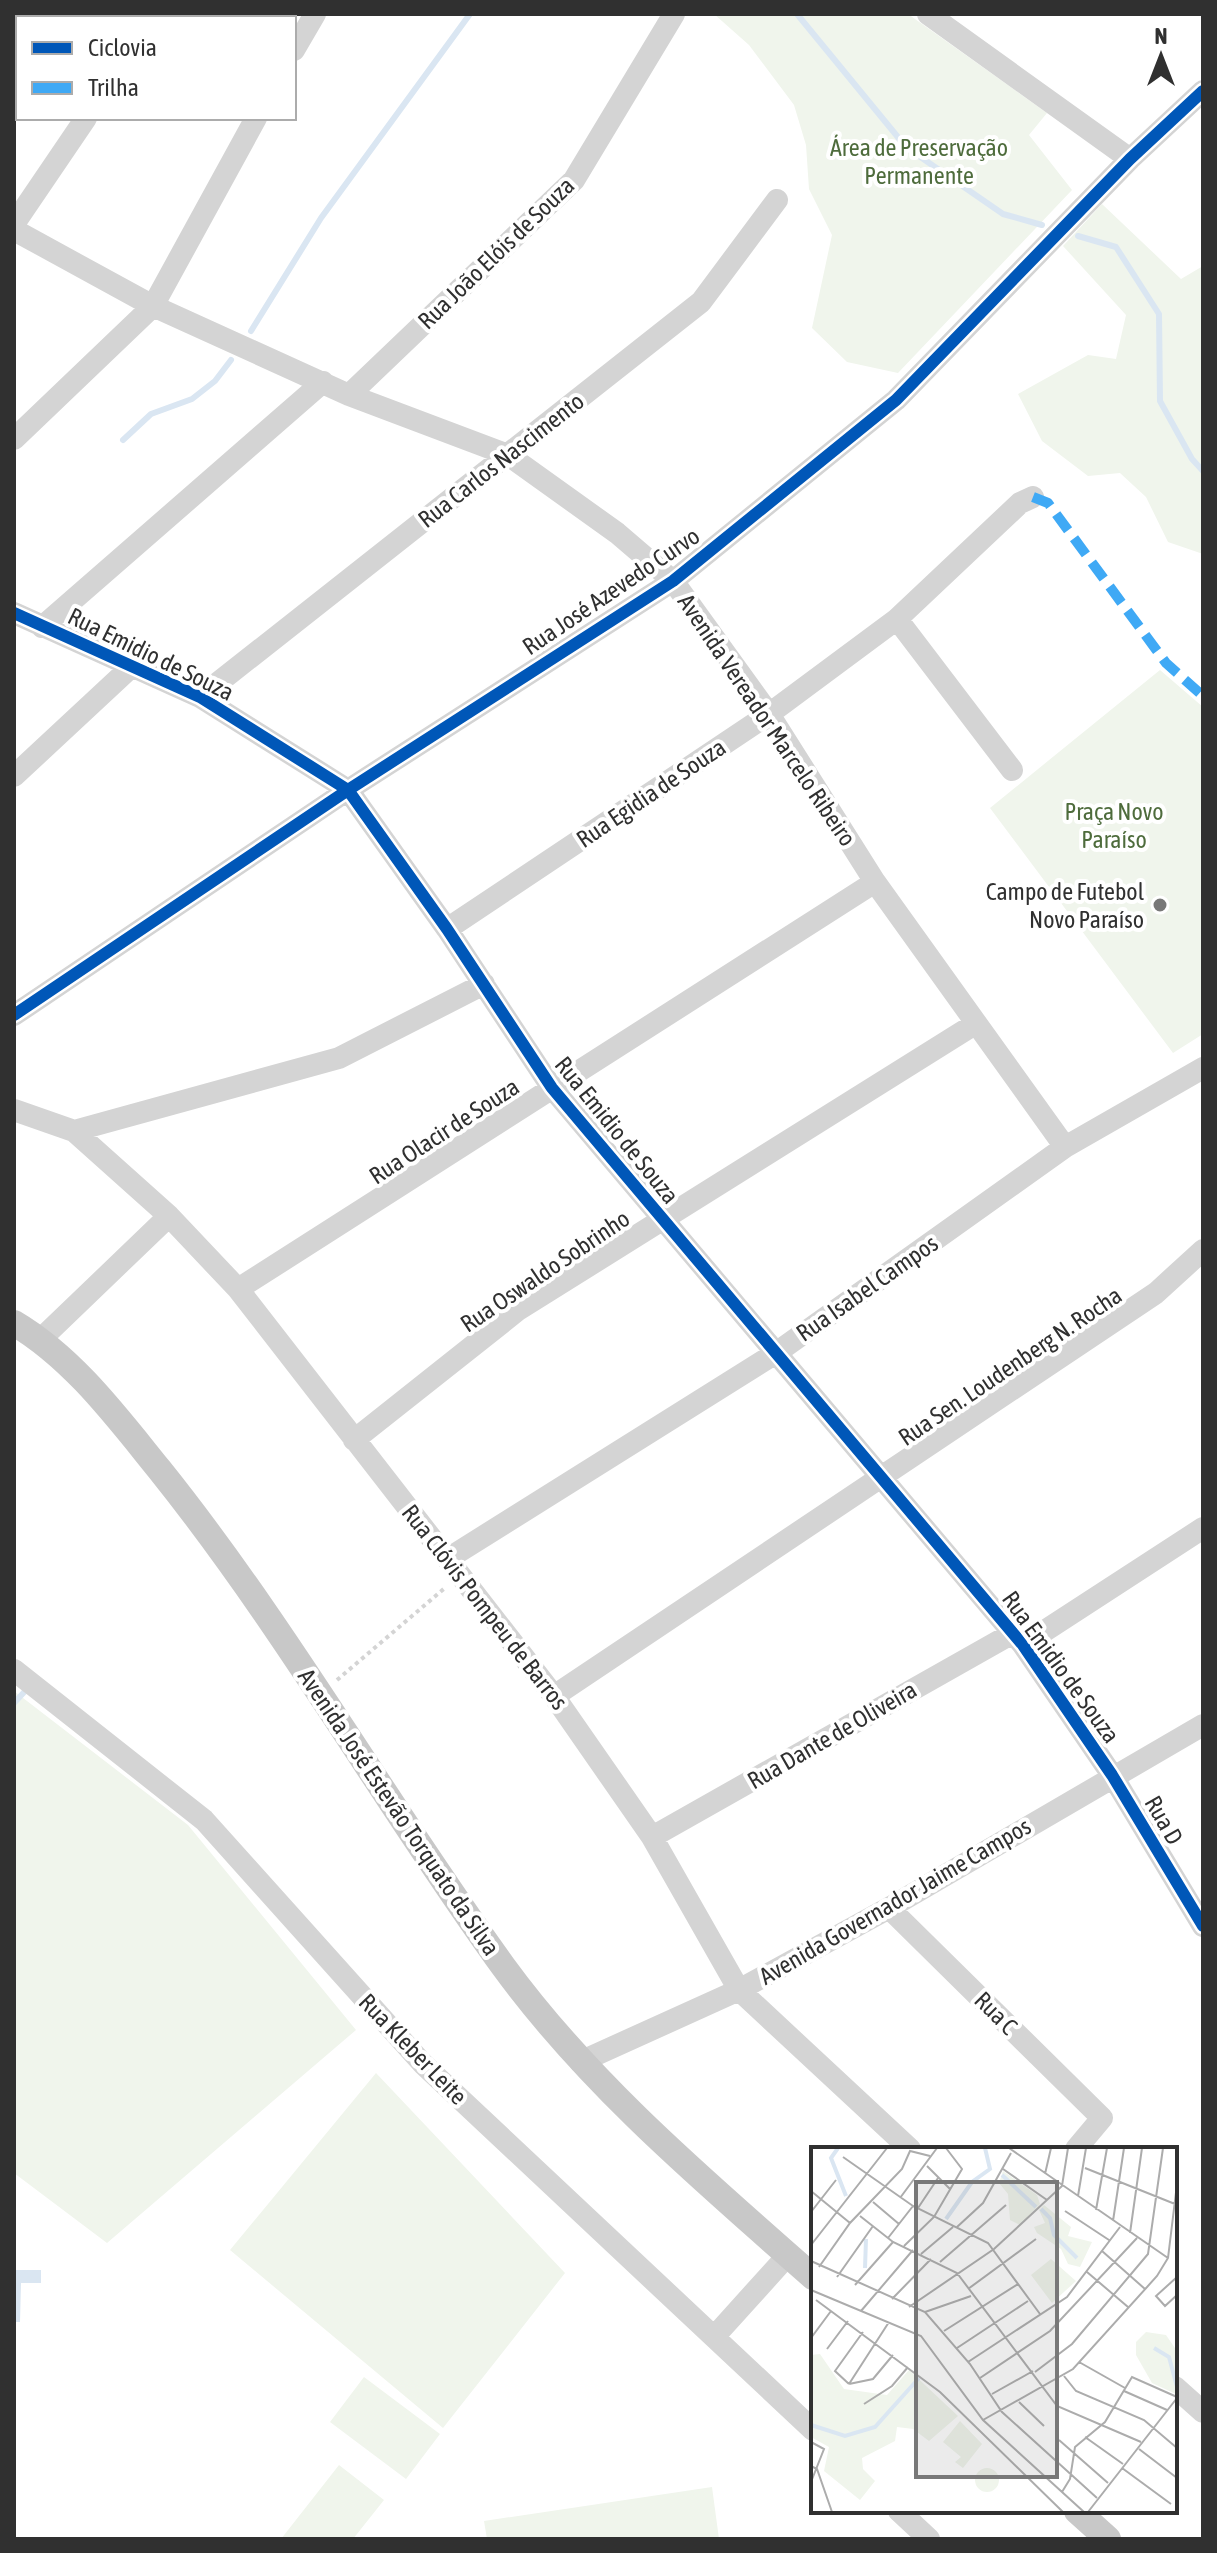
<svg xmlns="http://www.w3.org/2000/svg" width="1217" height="2553" viewBox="0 0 1217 2553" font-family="'Asap Condensed',sans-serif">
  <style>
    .green { fill: #f0f5ec }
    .water { fill: #dae6f2 }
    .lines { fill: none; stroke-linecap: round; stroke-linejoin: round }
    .stream { stroke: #dae6f2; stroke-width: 6 }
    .path { stroke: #d4d4d4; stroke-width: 4; stroke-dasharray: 4 4; stroke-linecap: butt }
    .minor { stroke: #d4d4d4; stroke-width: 22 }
    .major { stroke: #c8c8c8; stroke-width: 26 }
    .quiet { stroke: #3fa9f5; stroke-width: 10; stroke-dasharray: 20 10; stroke-linecap: butt }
    .cycleway-casing { stroke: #fff; stroke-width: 17 }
    .cycleway { stroke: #0057b8; stroke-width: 12 }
    .poi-dot { fill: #787878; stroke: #fff; stroke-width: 3 }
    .labels { text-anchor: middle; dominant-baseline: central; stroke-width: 8; stroke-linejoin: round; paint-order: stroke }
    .park-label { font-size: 24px; fill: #4e6c3c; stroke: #fff }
    .street-label { font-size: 24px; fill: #303030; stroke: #fff }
    .poi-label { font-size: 24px; fill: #303030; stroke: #fff; text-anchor: end }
    .inset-river { fill: none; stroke: #dae6f2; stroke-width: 4 }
    .inset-road { fill: none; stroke: #acacac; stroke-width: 2 }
    .view { fill: #787878; fill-opacity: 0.15; stroke: #787878; stroke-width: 4 }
    .inset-edge { fill: none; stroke: #303030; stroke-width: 4 }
  </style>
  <rect width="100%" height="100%" fill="#fff"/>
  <!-- green -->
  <path class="green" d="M714,14H908L1047,113L1029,135L1072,190L898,373L847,362L812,328L832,235L809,189L806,145L794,105L749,45Z
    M1102,204L1181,279L1203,266V554L1168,542L1146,497L1120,473L1088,476L1042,441L1018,394L1088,355L1116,359L1126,315L1063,246Z
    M1160,670L1203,707V1034L1173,1053L990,808Z
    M14,1691L188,1825L356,2030L107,2243L14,2173Z
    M376,2073L565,2273L443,2428L230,2250Z
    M364,2377L440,2434L406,2479L330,2422Z
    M339,2465L384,2500L353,2539H281Z
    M712,2487L719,2539H487L484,2521Z"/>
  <!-- water -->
  <path class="water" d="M14,2270H41V2283H21L20,2322H14Z"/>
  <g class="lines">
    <!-- stream -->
    <path class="stream" d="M797,14L906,147L1003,214L1042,225
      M1078,236L1116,247L1159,314L1160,401L1192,459L1203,471
      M251,331L321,218L470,14
      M123,440L151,414L192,399L215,381L231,360
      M14,1703L27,1689"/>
    <!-- path -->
    <path class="path" d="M337,1680L446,1587"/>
    <!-- minor -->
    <path class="minor" d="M233,14L238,18
      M928,14L1130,159
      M155,18L158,14
      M294,50L315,14
      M14,224L86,118
      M14,230L153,306L349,395L508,455L617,533L673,581L769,714L875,882L1065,1147
      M349,395L574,180L674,14
      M14,439L153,306L256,118
      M14,613L200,697L348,790L447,929L552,1088L1023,1645L1112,1775L1203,1926
      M897,619L1012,770
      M42,627L323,382
      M200,697L701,302L777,200
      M14,776L130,668
      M447,929L769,714L897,619L1020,503L1033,497
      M14,1015L348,790L673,581L896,400L1130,159L1203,91
      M14,1110L74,1131L169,1216L238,1289L554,1696L652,1837L739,1990L910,2149
      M74,1131L339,1058L484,984
      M238,1289L875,882
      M41,1339L169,1216
      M354,1440L518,1310L975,1024
      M449,1558L776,1353L1065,1147L1203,1068
      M1023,1645L1203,1528
      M14,1670L204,1820L423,2064L813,2430
      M554,1696L1156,1293L1203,1250
      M652,1837L1013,1633
      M889,1908L1102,2118L1076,2149
      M580,2062L739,1990L889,1908L1203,1725
      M714,2337L788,2255
      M1175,2387L1203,2412
      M899,2511L929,2539"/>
    <!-- major -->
    <path class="major" d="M14,1323C73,1358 116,1416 159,1469C285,1626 385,1803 503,1966C589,2084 704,2181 813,2277
      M1077,2511L1108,2539"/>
    <!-- quiet -->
    <path class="quiet" d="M1033,497L1048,503L1166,663L1203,696"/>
    <!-- cycleway casing -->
    <g class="cycleway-casing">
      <path id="cycleway" d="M14,613L200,697L348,790L447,929L552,1088L1023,1645L1112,1775L1203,1926
        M14,1015L348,790L673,581L896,400L1130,159L1203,91"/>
    </g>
    <!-- cycleway -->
    <use href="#cycleway" class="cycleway"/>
  </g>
  <!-- markers -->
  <circle class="poi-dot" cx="1160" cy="905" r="8"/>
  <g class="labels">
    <!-- park labels -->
    <g class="park-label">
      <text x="919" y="147">Área de Preservação<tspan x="919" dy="28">Permanente</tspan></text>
      <text x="1114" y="811">Praça Novo<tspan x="1114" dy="28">Paraíso</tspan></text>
    </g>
    <!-- street labels -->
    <g class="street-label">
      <text transform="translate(496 253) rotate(-44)">Rua João Elóis de Souza</text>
      <text transform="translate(501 460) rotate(-38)">Rua Carlos Nascimento</text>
      <text transform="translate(611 591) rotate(-34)">Rua José Azevedo Curvo</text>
      <text transform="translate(151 654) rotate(26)">Rua Emidio de Souza</text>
      <text transform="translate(767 720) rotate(56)">Avenida Vereador Marcelo Ribeiro</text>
      <text transform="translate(651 793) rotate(-34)">Rua Egidia de Souza</text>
      <text transform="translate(617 1130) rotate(51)">Rua Emidio de Souza</text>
      <text transform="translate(444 1131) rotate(-33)">Rua Olacir de Souza</text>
      <text transform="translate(545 1271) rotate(-34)">Rua Oswaldo Sobrinho</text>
      <text transform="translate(867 1288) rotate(-35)">Rua Isabel Campos</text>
      <text transform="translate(1010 1366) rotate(-34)">Rua Sen. Loudenberg N. Rocha</text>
      <text transform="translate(485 1607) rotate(52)">Rua Clóvis Pompeu de Barros</text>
      <text transform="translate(1061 1667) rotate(54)">Rua Emidio de Souza</text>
      <text transform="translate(832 1735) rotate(-30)">Rua Dante de Oliveira</text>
      <text transform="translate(399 1812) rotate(56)">Avenida José Estevão Torquato da Silva</text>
      <text transform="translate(1164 1820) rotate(60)">Rua D</text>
      <text transform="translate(895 1901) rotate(-30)">Avenida Governador Jaime Campos</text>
      <text transform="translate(996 2013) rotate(45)">Rua C</text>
      <text transform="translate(413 2049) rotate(46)">Rua Kleber Leite</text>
    </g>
    <!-- poi labels -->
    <g class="poi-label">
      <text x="1144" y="891">Campo de Futebol<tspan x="1144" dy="28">Novo Paraíso</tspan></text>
    </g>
  </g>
  <!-- overview -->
  <g transform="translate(811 2147)">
    <rect width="366" height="366" fill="#fff"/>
    <path d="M192,24L226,48L229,57L209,78L199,73L197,47L188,36ZM233,58L260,80L257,89L281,95L269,120L257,117L250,102L226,86L223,80L234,76L228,63ZM240,112L265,134L241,156L220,128ZM335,185L355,188L366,204L365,247L341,236L325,208V195ZM9,207L33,242L76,248L98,223L147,269L118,294L102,282L86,280L84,294L51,311L52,322L64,334L49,353L13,324L18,300L0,290V208ZM149,274L171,297L152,321L144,315L150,310L132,295ZM164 333a12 12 0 1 1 24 0a12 12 0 1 1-24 0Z" fill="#f0f5ec"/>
    <path class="inset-river" d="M27,1L20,11L35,49M191,28L225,60M230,62L239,71L243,88L266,111M135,72L161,35L179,22L174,1M54,121L55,92M343,201L358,210L366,240M0,278L34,289L64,280L108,231"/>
    <path class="inset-road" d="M198,1L357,111M32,10L102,59L177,96L229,167M116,19L139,42M274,21L364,57M192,22L236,53M234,27L240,1M0,44L39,76M267,49L275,1M89,51L126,1M62,55L88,77M107,61L127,31M285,63L296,1M254,64L298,93M0,65L25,33M49,69L82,95L146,126L246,259L330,295M302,74L313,1M146,80L172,56L200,6M319,86L331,1M77,91L102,59M0,98L76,1M93,99L123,70L151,22L135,1M291,104L334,142M110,107L142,80M0,114L114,165L159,217L191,265L286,351M129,115L195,58M8,120L39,76L91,22L99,4L119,9M276,125L317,160M26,130L62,79M366,130L345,149L354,159L366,148M44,138L82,95M157,142L225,92M0,143L110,189L172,273L273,365M81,152L120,112M5,153L129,245L252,365M98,160L183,102L251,39L257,1M50,164L102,103M114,165L160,149M133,184L207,137M0,191L20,164M146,201L217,154M16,202L37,174M157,215L256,150L309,80M268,215L314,241M224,225L261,197L337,107L352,1M253,229L265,244L333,273L366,301M169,231L239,184L326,91M38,237L78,175M38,237L24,224L52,185M38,237L62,232L82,208M313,244L356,263M181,247L222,224M208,255L233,279M53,257L81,239L97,220M172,273L262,222L346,129L357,111L366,37M274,290L312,317M248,293L297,336M0,295L13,302L0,335M328,302L366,331M0,319L6,322L21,365M311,321L360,357M251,345L259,332L264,300L294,275L321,230L366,250M277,365L366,251"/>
    <path class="view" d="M105,35H246V330H105Z"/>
    <rect width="366" height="366" class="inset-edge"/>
  </g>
  <!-- border -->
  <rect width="1217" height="2553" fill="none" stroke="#303030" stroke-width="32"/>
  <!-- legend -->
  <rect x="16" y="16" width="280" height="104" fill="#ffffff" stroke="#acacac" stroke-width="2"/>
  <rect x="32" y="42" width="40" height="12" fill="#0057b8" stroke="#acacac" stroke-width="2"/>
  <text x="88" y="56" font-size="24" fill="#303030">Ciclovia</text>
  <rect x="32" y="82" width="40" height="12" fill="#3fa9f5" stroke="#acacac" stroke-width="2"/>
  <text x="88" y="96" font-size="24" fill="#303030">Trilha</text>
  <!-- north arrow -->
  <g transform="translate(1161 56)" stroke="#ffffff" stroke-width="6" paint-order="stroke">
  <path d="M0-6L14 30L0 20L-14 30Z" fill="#303030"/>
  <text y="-12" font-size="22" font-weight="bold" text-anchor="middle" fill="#303030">N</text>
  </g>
</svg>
